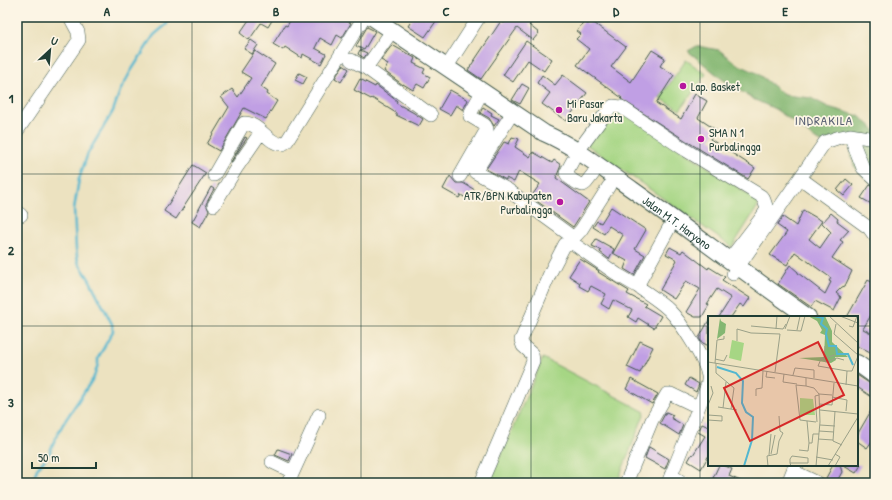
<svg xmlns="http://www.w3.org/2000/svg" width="892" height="500" viewBox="0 0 892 500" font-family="'Patrick Hand',sans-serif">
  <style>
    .green { fill: #a6d684; stroke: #628a5c }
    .forest { fill: #84b772; stroke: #527a53 }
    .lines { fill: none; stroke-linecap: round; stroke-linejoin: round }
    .stream { stroke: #52b7d0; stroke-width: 2.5 }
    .building { fill: #c09fe4 }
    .minor-casing { stroke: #3e5649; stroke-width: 14 }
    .major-casing { stroke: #3e5649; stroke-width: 18 }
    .minor { stroke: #fff; stroke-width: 13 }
    .major { stroke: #fff; stroke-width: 16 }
    .grid { fill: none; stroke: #1f3d34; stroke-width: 1; stroke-opacity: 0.55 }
    .poi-dot { fill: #b5179e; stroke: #fcf5e5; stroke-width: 1.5 }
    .labels { text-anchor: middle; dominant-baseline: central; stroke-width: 3.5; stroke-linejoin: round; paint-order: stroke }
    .poi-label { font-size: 12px; fill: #1f3d34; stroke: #fcf5e5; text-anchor: start }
    .street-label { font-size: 12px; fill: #1f3d34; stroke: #fcf5e5 }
    .neighbourhood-label { font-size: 13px; letter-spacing: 1px; fill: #575f72; stroke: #fcf5e5 }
    .inset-river { fill: none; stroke: #52b7d0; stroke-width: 2 }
    .inset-road { fill: none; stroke: #9aa088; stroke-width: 1 }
    .view { fill: #d62828; fill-opacity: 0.15; stroke: #d62828; stroke-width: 2 }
    .inset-edge { fill: none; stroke: #1f3d34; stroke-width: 2 }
    .neatline { fill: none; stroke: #1f3d34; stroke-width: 1.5 }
    .grid-label { font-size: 13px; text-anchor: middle; font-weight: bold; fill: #1f3d34 }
  </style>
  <rect width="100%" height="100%" fill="#fcf5e5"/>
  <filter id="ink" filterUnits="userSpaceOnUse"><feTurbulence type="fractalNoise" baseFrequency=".025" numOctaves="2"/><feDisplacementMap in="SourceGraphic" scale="8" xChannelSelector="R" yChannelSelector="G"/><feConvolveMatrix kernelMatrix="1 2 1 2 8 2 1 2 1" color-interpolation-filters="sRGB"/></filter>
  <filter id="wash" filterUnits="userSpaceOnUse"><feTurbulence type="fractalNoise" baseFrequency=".012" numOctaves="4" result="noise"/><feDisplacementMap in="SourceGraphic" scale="16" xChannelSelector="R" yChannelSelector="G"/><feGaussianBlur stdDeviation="0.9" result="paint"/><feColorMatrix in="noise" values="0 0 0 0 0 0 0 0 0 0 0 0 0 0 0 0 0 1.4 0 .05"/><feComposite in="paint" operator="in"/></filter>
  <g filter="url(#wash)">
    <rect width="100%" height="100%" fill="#ece2c0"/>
    <!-- green -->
    <path class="green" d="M686,60L706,74L680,110L660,98Z
      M613,110H623L758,201V206L732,247L587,145Z
      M543,358L645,412L617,483H489Z"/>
    <!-- forest -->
    <path class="forest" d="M697,46L719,50L737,64L757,73L784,95L811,98L828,107L859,116L875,130V185L868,181L854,166L849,143L829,146L812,137L794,122L775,109L753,99L722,79L688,51Z"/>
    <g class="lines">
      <!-- stream -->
      <path class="stream" d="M32,483L37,469L49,454L55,439L63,424L94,377L98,364V358L113,331L112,324L89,279L78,262L76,249L74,209L79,179L88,153L113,111L120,91L131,71L154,35L167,24L168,17"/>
    </g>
    <g id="blocks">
      <!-- building -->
      <path class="building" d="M251,17H274L268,27L261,23L249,40L240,33Z
        M292,17H340L351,23L342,38L337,35L332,45L320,38L315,48L326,54L321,64L303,54L302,58L285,47L283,50L273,44L285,25L287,26Z
        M414,17H439L425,37L408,26Z
        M508,17H538L529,25L539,33L533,40L517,28L481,79L468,70L501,21L504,23Z
        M590,20L626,47L611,67L631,82L652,50L665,58L660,66L674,75L656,103L681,119L695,94L707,101L698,118L716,130L710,139L755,168L748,179L688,142L621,99L622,98L577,65L589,49L576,39L581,34L577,31L584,21L588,24Z
        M367,27L375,31L364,50L356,46Z
        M251,40L258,45L252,54L244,49Z
        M526,41L552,59L544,71L528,60L513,82L503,75Z
        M392,45L415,58L413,63L425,69L423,73L430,77L424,88L417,84L413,90L403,84V85L384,71L388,64L381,60Z
        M360,50L367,53L364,58L358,54Z
        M255,51L275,64L261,87L268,92L267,94L277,101L266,119L244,108L219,151L207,144L229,107L221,97L232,89L238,97L251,78L241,72Z
        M343,65L349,69L341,82L335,78Z
        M299,73L307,77L303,84L295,80Z
        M542,75L555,85L563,75L587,93L566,121L542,104L550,93L537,83Z
        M360,79L375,87L376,85L397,101L396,103L414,113L423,119L419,126L396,115V113L372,98L371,99L354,90Z
        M522,84L529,88L520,104L512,100Z
        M450,90L468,100L463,110L456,105L450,115L439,109Z
        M483,107L492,113L491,115L499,119L494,126L489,118L480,113Z
        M245,137L247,138L231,162Z
        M512,137L519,139L515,147L530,157L533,152L552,163L554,160L561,165L556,178L589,202L573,227L531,197L540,184L519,171L514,182L506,178V180L486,169L504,142L509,144Z
        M193,165L206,173L176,219L164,211Z
        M450,176L456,183H463L475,190L469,200L461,195L459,198L443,189Z
        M846,179L853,185L844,196L837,190Z
        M870,185L875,187V206L861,198Z
        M211,187L214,189L206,204L209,211L200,227L192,222Z
        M611,207L646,230L635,249L645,255L634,275L624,269L627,261L613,253L623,235L609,226L604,234L593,227L597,221L601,223Z
        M803,210L822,221L809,239L820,248L831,232L822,223L831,213L838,219L837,221L849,230L840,240L843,242L832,258L852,271L845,286L842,287L836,293L841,297L834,311L815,301L811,307L778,284L790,265L798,272V273L825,294L831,282L829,281L831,278L795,252L787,265L770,255L787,232L777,225L783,217L796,226Z
        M596,239L614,249L609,259L600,252L601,250L592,246Z
        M670,247L681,253L683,250L708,269L709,267L725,277L722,280L750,298L744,307L740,304L731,317H719L731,298L717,289L707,304L709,305L702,317H695L686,312L700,289L686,281L674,299L660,290L677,260L666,254Z
        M580,259L599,271L598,272L629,291L627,294L646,304L644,306L661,316L654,328L638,318L636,322L628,317L632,310L613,300L609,309L601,304L606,294L591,286L588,291L579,286L580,283L569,276Z
        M868,280L875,284V308L863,329L875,335V348L872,354L857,346V317H847Z
        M709,320V346L701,342L699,338Z
        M640,341L653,347L640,373L627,367Z
        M857,375L875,387V399L857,387Z
        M689,378L699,384L696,392L685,385Z
        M631,379L658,394L652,404L626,389Z
        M875,404V437L867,448L857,441V435Z
        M666,412L673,415L671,418L683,425L679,435L660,423Z
        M702,424L709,427V455L701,469L688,461L692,454L693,455L705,436L698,432Z
        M649,447L669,459L665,469L645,458Z
        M278,449L292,454L289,461L275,455Z
        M719,465H723L732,469L729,476L745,483H724L713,478Z
        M833,465H840L842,472L836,483H834L826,478Z
        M842,465H861L856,473Z"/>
    </g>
  </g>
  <g filter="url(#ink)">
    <use href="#blocks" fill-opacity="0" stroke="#3e5649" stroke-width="1"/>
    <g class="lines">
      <!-- minor casing -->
      <g class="minor-casing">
        <path id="minor" d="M392,31L366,68L431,115
          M351,60L366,68
          M446,68L479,17
          M513,112L475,172L508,190L574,238
          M17,131L79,40L78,32L70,17
          M850,135L863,168L875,179
          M875,139L850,135L840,137L825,142L800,178L869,228L875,236
          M578,151L609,109L613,106L621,107L684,149L761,196L764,200L767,209L762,217L729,260
          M573,160L566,173C568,178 577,184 583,185L586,183L593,174
          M214,175L244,123C259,122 269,146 283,144L287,141L364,17
          M460,176L487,129L485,125L470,116L471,112L482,92
          M214,205L237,167L261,132
          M17,212L21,215
          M569,243L581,230L609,186
          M733,274L800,178
          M637,286C648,294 660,301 669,310C681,322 706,361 708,376C709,382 706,389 704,394L668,483
          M272,462L293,472
          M793,471L818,483
          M671,475L683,483
          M288,483L319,415
          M481,483L533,361L532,354L523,346L521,340L551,271L565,244L569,243L574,244L618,275L637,286L669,228
          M626,483L652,420L667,394H671L698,407
          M788,483L795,465"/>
      </g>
      <!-- major casing -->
      <g class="major-casing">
        <g id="major">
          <path id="s1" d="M372,17L544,133C576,147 604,170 633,190C692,232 749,276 808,317"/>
          <path d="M857,363L875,376"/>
        </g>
      </g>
      <!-- minor -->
      <use href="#minor" class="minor"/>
      <!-- major -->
      <use href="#major" class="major"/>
    </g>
  </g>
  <!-- grid -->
  <path class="grid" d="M192,17V483M361,17V483M531,17V483M700,17V483M17,174H875M17,326H709M857,326H875"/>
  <!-- markers -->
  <g class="poi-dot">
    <circle cx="683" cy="86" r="4"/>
    <circle cx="559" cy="110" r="4"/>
    <circle cx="701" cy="139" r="4"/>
    <circle cx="560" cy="202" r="4"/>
  </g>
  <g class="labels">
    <!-- poi labels -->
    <g class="poi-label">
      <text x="691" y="86">Lap. Basket</text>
      <text x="567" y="103">Mi Pasar<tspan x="567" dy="14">Baru Jakarta</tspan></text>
      <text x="709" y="132">SMA N 1<tspan x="709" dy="14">Purbalingga</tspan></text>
      <text x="552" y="195" text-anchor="end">ATR/BPN Kabupaten<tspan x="552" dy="14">Purbalingga</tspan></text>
    </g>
    <!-- street labels -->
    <g class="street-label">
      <text stroke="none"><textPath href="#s1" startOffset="368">Jalan M.T. Haryono</textPath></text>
    </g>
    <!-- neighbourhood labels -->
    <g class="neighbourhood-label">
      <text x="824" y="120">INDRAKILA</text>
    </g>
  </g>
  <!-- overview -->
  <g transform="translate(708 316)">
    <rect width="150" height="150" fill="#ece2c0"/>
    <path d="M24,24L36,27L33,45L21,42ZM92,82L105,83L107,99H92Z" fill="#a6d684"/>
    <path d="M100,0H117L124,15V26L140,41H127L128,44L123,47L91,42L116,41L117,19L112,17L114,14L109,5ZM12,2L13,5L18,8L17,17L9,23Z" fill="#84b772"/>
    <path class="inset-river" d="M106,0L115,2L113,8L119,13L118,18L121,30H128L129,38H140L145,49M9,51L28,57L35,65L34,87L38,96L45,101L44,124L36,150"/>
    <path class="inset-road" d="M121,0L150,27M132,0L150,7M128,8L126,18L150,39M43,10L75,13L78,8M141,10L145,11L149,0M68,13L69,0M77,13L82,0M79,14L93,15L97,0M89,14L92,0M29,25V13L43,17L72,18L67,56M127,39L113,43L110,50L139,55L138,69M116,42L117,30M7,43L16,45L19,39M113,43L118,46L129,42L136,44M0,46L150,70M7,47L9,24L16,23V20M8,47V57L26,72L23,93M0,54V70M59,55L58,61L67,62M139,55H144L150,40M76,58L75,66L89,68M85,59L87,52L106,54V62M98,62V70L88,69L92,104L108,106M98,70L106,72L111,78L112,106L108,150M111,78L124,79M48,80V73L54,72L55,55M124,81L139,84L138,95M111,88L124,89L126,67M0,89L5,77L3,70M10,91L29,94M15,92L18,66M112,94L150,98M127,95L125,125L134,129M0,99L14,100V105L0,104M99,105L101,127H104L105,118H111M109,106L107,80L111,79M112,109L127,110M111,115L126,116M110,123L125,124M71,125L75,117L72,115L71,100M91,134L100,135L101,127M63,138L67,119M127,138L132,141L127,150M61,139L63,118M108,141L125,144M82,147H100V142L84,140L82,143V147L83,150M60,150L59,140L69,138L71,125M120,150L150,101"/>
    <path class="view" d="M110,26L136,79L42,125L16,72Z"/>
    <rect width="150" height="150" class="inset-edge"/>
  </g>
  <!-- margin -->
  <rect width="892" height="500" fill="none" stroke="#fcf5e5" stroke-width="44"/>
  <!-- north arrow -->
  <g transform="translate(50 50) rotate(26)" stroke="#fcf5e5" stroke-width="3" paint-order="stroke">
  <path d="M0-3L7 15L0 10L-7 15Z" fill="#1f3d34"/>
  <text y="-6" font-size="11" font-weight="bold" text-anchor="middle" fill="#1f3d34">U</text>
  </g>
  <!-- scale -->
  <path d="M32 462v6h64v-6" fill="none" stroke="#1f3d34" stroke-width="2"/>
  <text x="38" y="462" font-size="12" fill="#1f3d34" stroke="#fcf5e5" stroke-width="3" paint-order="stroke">50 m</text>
  <rect x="22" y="22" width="848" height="456" class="neatline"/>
  <g class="grid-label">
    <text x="107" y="16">A</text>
    <text x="276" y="16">B</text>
    <text x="446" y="16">C</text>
    <text x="616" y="16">D</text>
    <text x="785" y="16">E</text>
    <text x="11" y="103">1</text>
    <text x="11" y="255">2</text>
    <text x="11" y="407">3</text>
  </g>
</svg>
